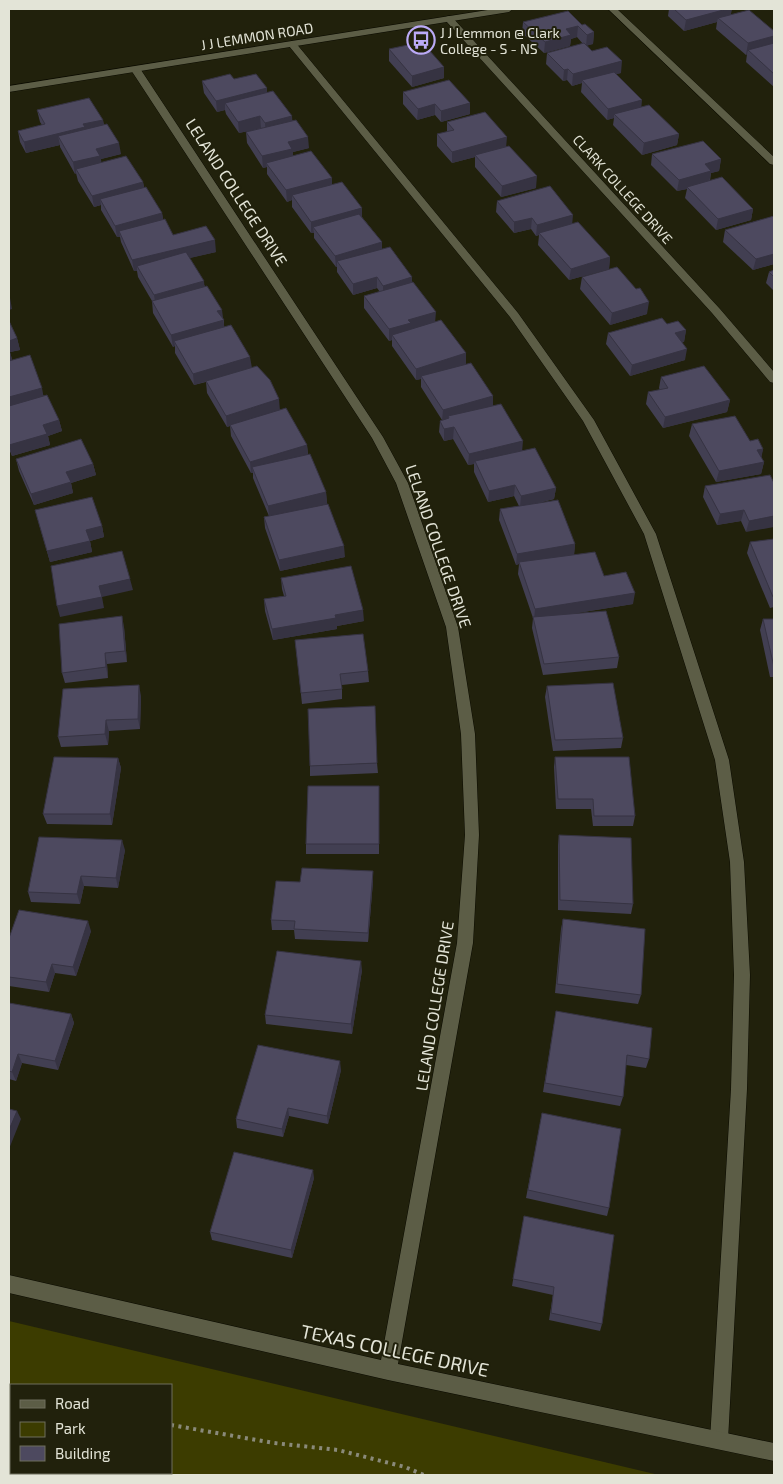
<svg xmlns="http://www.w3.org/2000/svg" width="783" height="1484" viewBox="0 0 783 1484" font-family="'Exo 2',sans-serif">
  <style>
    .green { fill: #3c3c00; fill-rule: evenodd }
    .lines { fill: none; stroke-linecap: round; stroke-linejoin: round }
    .service-casing { stroke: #0b0b00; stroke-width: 1 }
    .minor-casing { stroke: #0b0b00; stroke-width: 1 }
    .tertiary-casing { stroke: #0b0b00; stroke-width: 1 }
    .path { stroke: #8a8a7a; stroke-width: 4; stroke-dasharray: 3 4.5; stroke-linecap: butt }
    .service { fill: #5c5d46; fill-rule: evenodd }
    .minor { fill: #5c5d46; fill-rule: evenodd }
    .tertiary { fill: #5c5d46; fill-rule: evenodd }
    .wall { fill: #423f52 }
    .shaded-wall { fill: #363342 }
    .building { fill: #4d495f; stroke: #363342 }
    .labels { text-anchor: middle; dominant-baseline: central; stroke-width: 4; stroke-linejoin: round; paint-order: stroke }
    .far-poi-label { font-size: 14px; fill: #e3e4d7; stroke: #21210c; text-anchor: start }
    .far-street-label { font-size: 14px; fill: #e3e4d7; stroke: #21210c }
    .street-label { font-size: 16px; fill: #e3e4d7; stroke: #21210c }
    .near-street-label { font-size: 19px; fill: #e3e4d7; stroke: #21210c }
  </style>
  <rect width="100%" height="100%" fill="#21210c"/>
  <!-- green -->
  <path class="green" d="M9,1321L659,1475H9ZM11,1385H171V1473H11Z"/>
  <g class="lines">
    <!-- service casing -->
    <g class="service-casing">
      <path id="service" d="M608,9H617L774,157V165L770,164Z
        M292,41L295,42L518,313L594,420L656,534L729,760L744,862L750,975L747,1089L728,1440L725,1446L719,1449L713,1446L710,1440L731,1089L734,975L730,862L715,760L644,534L583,421L510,317L289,46L287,44Z"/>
    </g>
    <!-- minor casing -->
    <g class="minor-casing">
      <path id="minor" d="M449,16L452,17L720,309L774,372V383L770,382L712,313L446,21V17Z
        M136,67L141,70L383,437L408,483L458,627L475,734L479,835L473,943L398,1364L774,1443V1461L388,1380L9,1293V1275L381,1360L457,943L465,835L461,734L446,627L396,483L372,438L131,70Z"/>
    </g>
    <!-- tertiary casing -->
    <g class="tertiary-casing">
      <path id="tertiary" d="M494,9H513L509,12L9,92V86Z"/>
    </g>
    <!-- path -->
    <path class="path" d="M9,1396H11
      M171,1425L274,1443L338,1450L405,1467L424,1475"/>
    <!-- service -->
    <use href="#service" class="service"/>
    <!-- minor -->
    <use href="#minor" class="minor"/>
    <!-- tertiary -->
    <use href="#tertiary" class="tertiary"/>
  </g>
  <!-- wall -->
  <path class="wall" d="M669,9H732L730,14L774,31V87L746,62L747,54L746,55L716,29L717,22L684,31L668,16Z
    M523,22L582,25L594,32L593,44L587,45L592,51L621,73L616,74L641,107L679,134L677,145L642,155L613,125L614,118L607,120L581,92L582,83L572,86L567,80L563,81L546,64L547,53L583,44L577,37L571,39L570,46L544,53L522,33Z
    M389,49L444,78L412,87L389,61Z
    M234,79L267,88V92L293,121L309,148L293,152V156L332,178V185L362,217L382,242V249L412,283L435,322L466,353V364L493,396V406L522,450L556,488L554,499L535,504L575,544L574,555L604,576L633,604L571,614L619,657L617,668L543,675L532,628L533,618L518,574L519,564L516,565L499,520L500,509L519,506L514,496L488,502L474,472V464L468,465L453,439L444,441L439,432L440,421L442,420L421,387V379L416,380L392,346V340L389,341L364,308V296L380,292L377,288L353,295L337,272V267H336L314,238V233H311L292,207V200L287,202L267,174V167L263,168L247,143L246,132L261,128L239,133L226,114L225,110L217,112L204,93L202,81Z
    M403,92L470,114L441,122L435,115L417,120L403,104Z
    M37,110L103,120L104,125L121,154L101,159V163L143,182L144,187L162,213L163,219L173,235L216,252L189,258L224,320V327L280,410L307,445L308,454L326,492L327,504L312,507L345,557L280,571L265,528L264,517L269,516L253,478V473H251L231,436L230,426L227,427L207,393L206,382L194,385L175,353V346L173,347L153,313L152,301L138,277L137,271H134L121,242L120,237H117L101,210V205L94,207L78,181L76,173L75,174L60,147V145L26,153L20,142L18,131L42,125L40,122Z
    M447,122L506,147L536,188L501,197L475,167V157L452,163L437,146V134L447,132Z
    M652,154L721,159L719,171L711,173L710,181L753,209L751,220L716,230L685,198L687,189L677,191L651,165Z
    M497,201L572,224L610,257L609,269L569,280L538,245L539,235L536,236L531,229L514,233L496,212Z
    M774,216V264L753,270L723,242L725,230Z
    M774,270V291L766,283L769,272Z
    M582,277L647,314L610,325L580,289Z
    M9,321L17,338L20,350L10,352L12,360L44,396L59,420L62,431L48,436L50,445L12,456L9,449Z
    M667,324L686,330L684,342H682L685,360L630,376L606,344L608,333Z
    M661,377L730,400L727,412L663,428L646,404L648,392L660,390L659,388Z
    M692,424L750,441L763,449L761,457L764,462L761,474L716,482L689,436Z
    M16,459L93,464L96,475L71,483L73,493L34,505L19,471Z
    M774,483L746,532L741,521L717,525L703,497L705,486Z
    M35,510L102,526L104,537L90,541L92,552L50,562Z
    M774,539V607L770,608L747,553L750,542Z
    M281,578L364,621L337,626V629L273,640L265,611L264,599L284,596L282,589Z
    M763,619H774V677H770L760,630Z
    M124,627L127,662L107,664L108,678L65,683L62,673Z
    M295,640L368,671L369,682L342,685V699L302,704Z
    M547,686L623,738L621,748L553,751L545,697Z
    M141,696L140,729L109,731L108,745L61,747L58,737Z
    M555,757L635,816L633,826H593L591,809H556L554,767Z
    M118,758L121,768L112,825L47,824L43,814Z
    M377,763L378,773L310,776V766Z
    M379,786V854H306V844Z
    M559,835L633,904L631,914L558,910V845Z
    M125,850L118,888L84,886L80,904L31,902L28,892Z
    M373,881L368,942L295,939L294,930H272L271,920L300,882Z
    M563,919L641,995L638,1004L555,993L561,929Z
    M91,931L76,976L55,973L49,992L9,986V938Z
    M362,970L352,1034L266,1024L265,1015Z
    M9,1003L71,1014L74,1023L58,1070L22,1063L16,1081L9,1079Z
    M556,1011L649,1059L646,1068L626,1065L623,1097L620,1106L543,1092Z
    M341,1070L328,1124L289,1116L283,1137L237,1128L236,1119Z
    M542,1113L609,1208L607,1216L526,1198Z
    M314,1178L292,1258L212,1240L210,1232Z
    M524,1216L602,1324L600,1331L549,1320L553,1295L512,1286Z"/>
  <!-- shaded-wall -->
  <path class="shaded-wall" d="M724,9H732L730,19L718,18L717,22L684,31L686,20Z
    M578,26L577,37L571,39L570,46L544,53L545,42L566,29Z
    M594,32L593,44L586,46L587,35Z
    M774,36V47L748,50L747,54L746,55L748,43Z
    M622,61L621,73L584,82L582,80V83L572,86L573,74Z
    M444,67V78L412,87V76Z
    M568,69L567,80L563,81L564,70Z
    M267,88V99L225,103V110L217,112L216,101Z
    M642,100L641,111L614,114V118L607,120L608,109Z
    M470,103V114L441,122V111Z
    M435,104V115L417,120L418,109Z
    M260,116L261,128L239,133L238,122Z
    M292,116L293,128L266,135L265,123Z
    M103,120L104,131L58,136L60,145L26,153L24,142L83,124Z
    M679,134L677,145L642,155L644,143Z
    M308,137L309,148L293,152V160L266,163L267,167L263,168L262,156L288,142Z
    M507,137L506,148L475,155V157L452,163V152Z
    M119,143L121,154L101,159L102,167L76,169V173L75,174L73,162L96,149Z
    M721,159L719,171L711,173L709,182L687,187V189L677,191L679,180L705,164Z
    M537,176L536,188L501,197L502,186Z
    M332,178V189L292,195V200L287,202L286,190Z
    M143,182L145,193L100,199L101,205L94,207L92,196Z
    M362,208V220L313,227L314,233H311V222Z
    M753,209L751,220L716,230L718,219Z
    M162,213L164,225L119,231L120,237H117L115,226Z
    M573,215L572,226L539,233V235L536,236L537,225Z
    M532,218L531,229L514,233V222Z
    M215,240L216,252L139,270L137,266V271H134L132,260Z
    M382,242V254L337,261V267H336L335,256Z
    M774,254V264L753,270L756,259Z
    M610,257L609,269L569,280L571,269Z
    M377,277V288L353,295V284Z
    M412,277V289L383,297V286Z
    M204,281L205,292L156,307L154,295Z
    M9,298H10L12,309L9,310Z
    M649,302L647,314L610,325L612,313Z
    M222,310L225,332L174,341L175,346L173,347L171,335L217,311Z
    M436,312L435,323L392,335V340L389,341V329L408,320Z
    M686,330L684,342L672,345L675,333Z
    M17,338L20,350L10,352L13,363L9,364V341Z
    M687,349L685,360L630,376L632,365Z
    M466,353V365L421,376V379L416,380V369Z
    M250,357L252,368L194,385L193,374Z
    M42,388L44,399L9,410V397Z
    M493,396V407L448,416V420L442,421L443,410Z
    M279,399L280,411L230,425V426L227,427L226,416Z
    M730,400L727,412L663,428L665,417Z
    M59,420L62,431L48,436L50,445L12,456L9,445L43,425Z
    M454,427L453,439L444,441V429Z
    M523,441L522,452L475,461L474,464L468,465L469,454Z
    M307,445L308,456L252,467L253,473H251L250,462Z
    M763,449L761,460L757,450Z
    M764,462L761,474L716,482L719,471Z
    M93,464L96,475L71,483L73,493L34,505L31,494L66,472Z
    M515,485L514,496L488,502L489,491Z
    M556,488L554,499L520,507L521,496Z
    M326,492L327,504L269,517L268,506Z
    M744,510L741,521L717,525L720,514Z
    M774,516V527L746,532L749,521Z
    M102,526L104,537L90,541L92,552L50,562L47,551L86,530Z
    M575,544L574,555L519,562V564L516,565L517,554Z
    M344,546L345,557L280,571L279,560Z
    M130,579L133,590L102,597L104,608L60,617L57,606L99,586Z
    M635,593L633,604L534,620L535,609Z
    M363,610L364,621L337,626V629L273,640L272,629L335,615Z
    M122,616L124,627L127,662L125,651Z
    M105,653L107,664L108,678L106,667Z
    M139,685L141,696L140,729L138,719Z
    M106,720L109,731L108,745L105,734Z
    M118,758L121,768L112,825L110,814Z
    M122,840L125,850L118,888L116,878Z
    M373,871V881L368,942V933Z
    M81,876L84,886L80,904L77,894Z
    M88,921L91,931L76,976L73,967Z
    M361,961L362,970L352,1034L351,1024Z
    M52,964L55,973L49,992L46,982Z
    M71,1014L74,1023L58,1070L55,1061Z
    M18,1054L22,1063L16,1081L12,1072Z
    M340,1061L341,1070L328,1124L327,1116Z
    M288,1108L289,1116L283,1137L282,1129Z
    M17,1111L21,1119L9,1149V1130Z
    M313,1170L314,1178L292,1258L291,1250Z"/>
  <!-- building -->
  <path class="building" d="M674,9H727L686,20Z
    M749,10L774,31V36L748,43L718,18Z
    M568,11L582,25L585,24L594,32L587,35L578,26L566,29L571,35L545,42L523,22Z
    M422,42L444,67L412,76L389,49Z
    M584,43L592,51L607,47L622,61L573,74L568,69L564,70L547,53Z
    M774,43V74L748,50Z
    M614,72L642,100L608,109L582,80Z
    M230,74L234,79L256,74L267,88L216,101L202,81Z
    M449,80L470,103L441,111L435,104L418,109L403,92Z
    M273,91L292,116L265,123L260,116L238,122L225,103Z
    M89,98L103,120L83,124L85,127L24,142L18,131L45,124L37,110Z
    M649,105L679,134L644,143L614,114Z
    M485,112L507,137L452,152L437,134L454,130L447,122Z
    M296,120L308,137L288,142L292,149L262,156L246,132Z
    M107,124L119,143L96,149L100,156L73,162L58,136Z
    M703,141L721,159L705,164L711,171L679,180L652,154Z
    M509,146L537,176L502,186L475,155Z
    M311,151L332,178L286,190L266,163Z
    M126,156L143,182L92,196L76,169Z
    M722,177L753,209L718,219L687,187Z
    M342,182L362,208L311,222L292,195Z
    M550,186L573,215L537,225L532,218L514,222L497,201Z
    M146,187L162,213L115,226L100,199Z
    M359,214L382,242L335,256L313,227Z
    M774,216V254L756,259L725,230Z
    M165,219L173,235L206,226L215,240L132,260L119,231Z
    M578,222L610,257L571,269L539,233Z
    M390,247L412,277L383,286L377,277L353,284L337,261Z
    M186,252L204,281L154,295L137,266Z
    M617,267L636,289L640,288L649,302L612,313L582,277Z
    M774,270V277L769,272Z
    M413,282L436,312L408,320L411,323L389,329L364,296Z
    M207,286L222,310L217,311L224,320L171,335L152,301Z
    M662,318L667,324L678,321L686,330L675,333L687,349L632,365L608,333Z
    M441,320L466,353L416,369L392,335Z
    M9,321L17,338L9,341Z
    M231,325L250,357L193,374L174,341Z
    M30,355L42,388L9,397V361Z
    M471,363L493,396L443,410L421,376Z
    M257,366L270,380L279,399L226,416L206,381Z
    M704,366L730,400L665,417L648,392L668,388L661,377Z
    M47,395L59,420L43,425L47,434L9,445V406Z
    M501,404L523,441L469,454L454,427L444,429L440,421L449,418L448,416Z
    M286,408L307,445L250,462L230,425Z
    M735,416L750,441L758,439L763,449L757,450L764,462L719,471L692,424Z
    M81,439L93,464L66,472L71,482L31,494L16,459Z
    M535,448L556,488L521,496L515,485L489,491L475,461Z
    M310,454L326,492L268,506L252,467Z
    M770,475L774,483V516L749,521L744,510L720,514L705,486Z
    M92,497L102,526L86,530L90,541L47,551L35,510Z
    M558,500L575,544L517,554L500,509Z
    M328,504L344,546L279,560L264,517Z
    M774,539V596L773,597L750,542Z
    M122,551L130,579L99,586L102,597L57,606L51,566Z
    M595,552L604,576L626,572L635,593L535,609L519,562Z
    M351,566L363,610L335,615L336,618L272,629L264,599L286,596L281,578Z
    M606,611L619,657L544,664L533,617Z
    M122,616L125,651L105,653L106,667L62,673L59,624Z
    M763,619H774V667Z
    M363,634L368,671L340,674L342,689L301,693L295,640Z
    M613,683L623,738L555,740L547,686Z
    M139,685L138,719L106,720L105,734L58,737L63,689Z
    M375,706L377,763L310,766L308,709Z
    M54,757L118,758L110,814H43Z
    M555,757H629L635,816H594L593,799H558Z
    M308,786H379V844H306Z
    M559,835L631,838L633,904L560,900Z
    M39,837L122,840L116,878L81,876L77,894L28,892Z
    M302,868L373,871L368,933L294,929L295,921L271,920L276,881L300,882Z
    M19,910L88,921L73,967L52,964L46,982L9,977V938Z
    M563,919L645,929L641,995L557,984Z
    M277,951L361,961L351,1024L265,1015Z
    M9,1003L71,1014L55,1061L18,1054L12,1072L9,1071Z
    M556,1011L652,1028L649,1059L627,1055L623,1097L545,1083Z
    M258,1045L340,1061L327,1116L288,1108L282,1129L236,1119Z
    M9,1109L17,1111L9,1130Z
    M542,1113L621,1129L609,1208L528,1190Z
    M234,1152L313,1170L291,1250L210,1232Z
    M524,1216L614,1235L602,1324L551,1313L554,1287L513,1279Z"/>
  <!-- icons -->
  <defs>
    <g id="bus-ring" transform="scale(1.4375)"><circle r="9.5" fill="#21210c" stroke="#bbaaf6" stroke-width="1.5"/><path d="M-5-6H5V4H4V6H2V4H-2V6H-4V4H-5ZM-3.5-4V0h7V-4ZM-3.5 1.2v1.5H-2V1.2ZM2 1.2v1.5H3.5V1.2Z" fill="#bbaaf6"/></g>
  </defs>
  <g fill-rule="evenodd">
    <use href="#bus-ring" x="421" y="40"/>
  </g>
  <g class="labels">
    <!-- far-poi labels -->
    <g class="far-poi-label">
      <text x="440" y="32">J J Lemmon @ Clark<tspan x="440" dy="16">College - S - NS</tspan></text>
    </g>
    <!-- far-street labels -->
    <g class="far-street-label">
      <text transform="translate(257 36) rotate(-9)">J J LEMMON ROAD</text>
      <text transform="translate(623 189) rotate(48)">CLARK COLLEGE DRIVE</text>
    </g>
    <!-- street labels -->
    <g class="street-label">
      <text transform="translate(237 192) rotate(57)">LELAND COLLEGE DRIVE</text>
      <text transform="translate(439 546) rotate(71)">LELAND COLLEGE DRIVE</text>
      <text transform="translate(434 1006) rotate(-81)">LELAND COLLEGE DRIVE</text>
    </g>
    <!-- near-street labels -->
    <g class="near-street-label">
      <text transform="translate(395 1350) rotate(12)">TEXAS COLLEGE DRIVE</text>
    </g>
  </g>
  <!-- border -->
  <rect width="783" height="1484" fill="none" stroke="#e3e4d7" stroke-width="20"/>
  <!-- legend -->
  <rect x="10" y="1384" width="162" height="90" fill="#21210c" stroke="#6f6f5d"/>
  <rect x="20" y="1400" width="25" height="8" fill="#5c5d46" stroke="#6f6f5d"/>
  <text x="55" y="1409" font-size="15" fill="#e3e4d7">Road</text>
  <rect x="20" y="1422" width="25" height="15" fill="#3c3c00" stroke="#6f6f5d"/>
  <text x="55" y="1434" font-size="15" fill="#e3e4d7">Park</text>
  <rect x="20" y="1446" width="25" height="15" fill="#4d495f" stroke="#6f6f5d"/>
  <text x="55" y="1459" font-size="15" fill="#e3e4d7">Building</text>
</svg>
